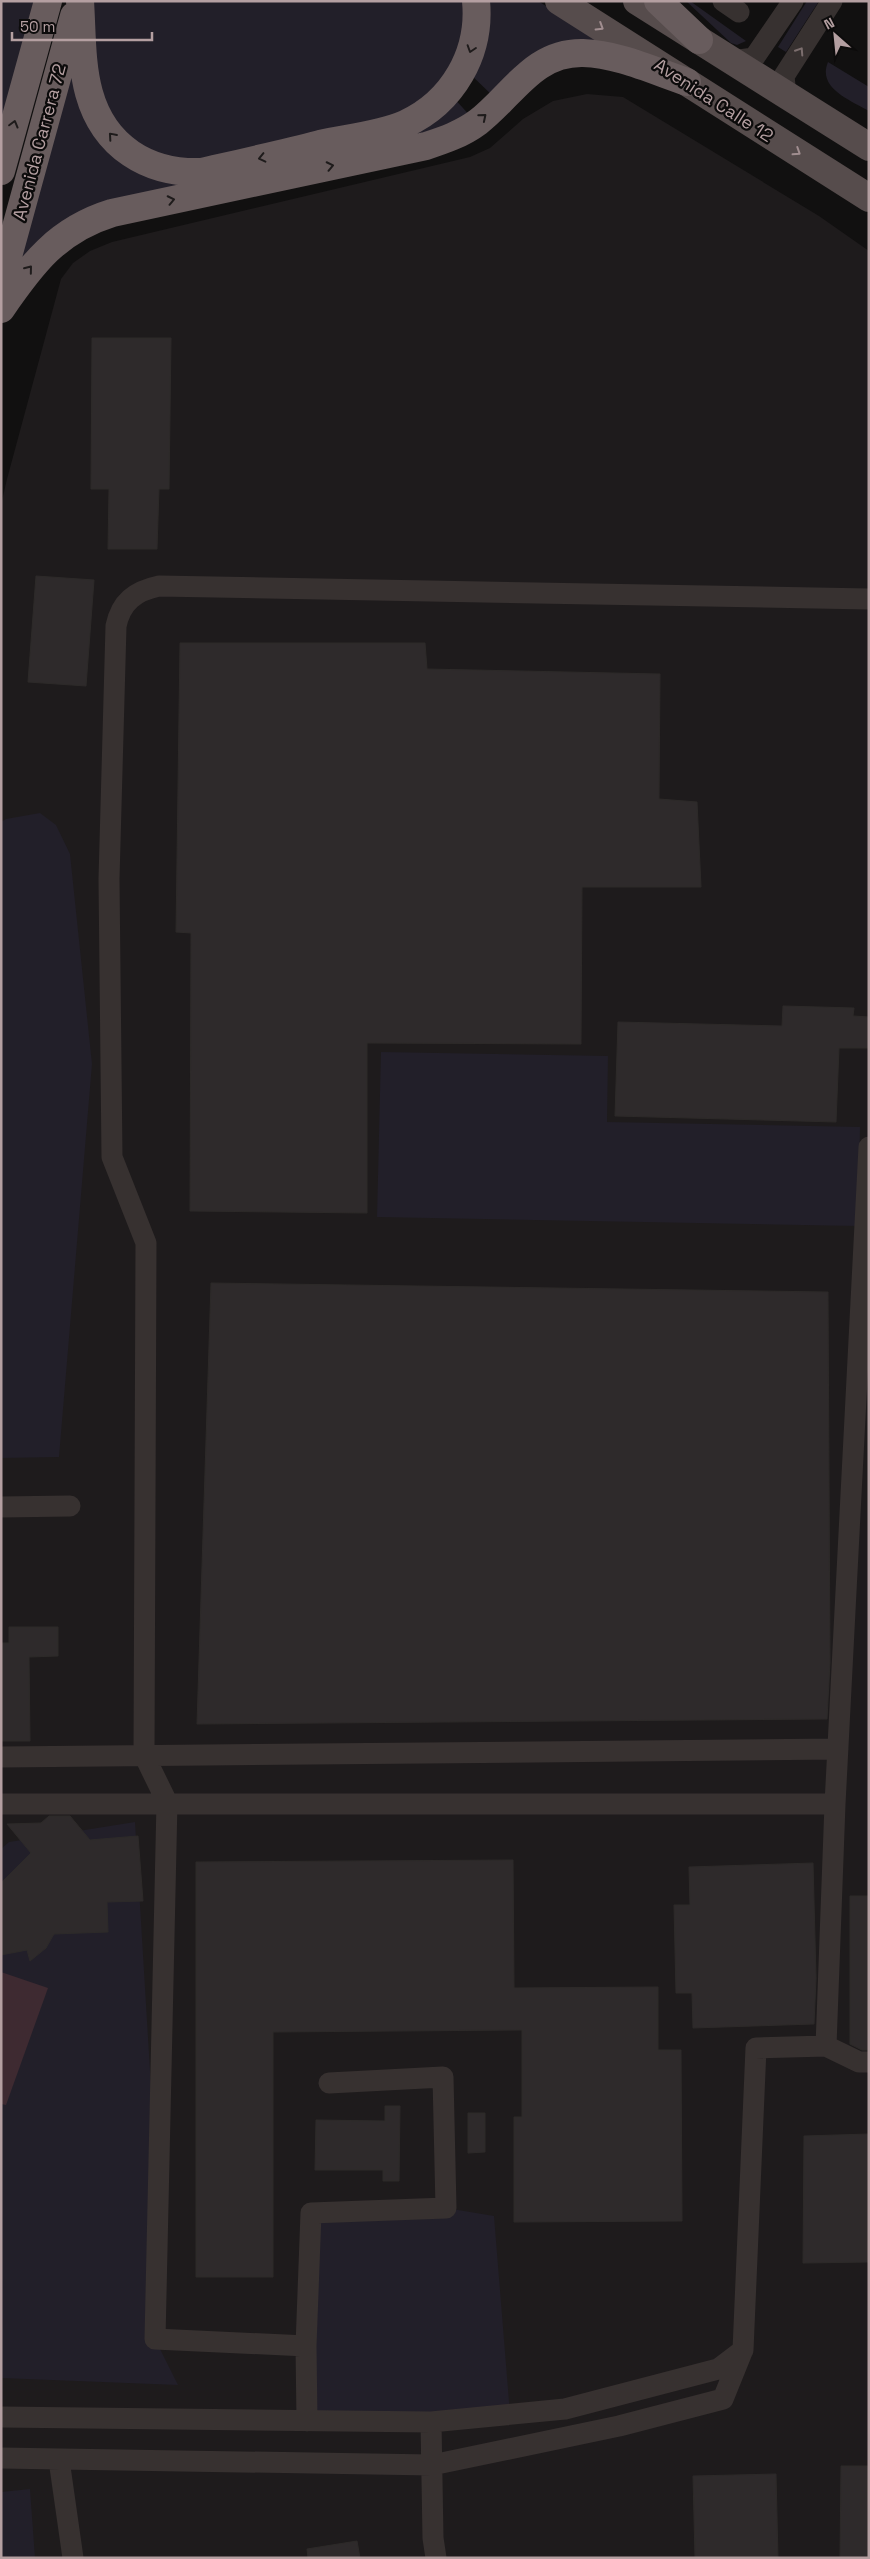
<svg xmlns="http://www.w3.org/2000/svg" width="870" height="2559" viewBox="0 0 870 2559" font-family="'Space Grotesk',sans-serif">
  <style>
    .built { fill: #1e1b1c }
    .green { fill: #221f29 }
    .water { fill: #3e2a31 }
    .building { fill: #2e2a2b; stroke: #2d2a29 }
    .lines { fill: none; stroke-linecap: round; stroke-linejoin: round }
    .minor { stroke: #373130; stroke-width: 21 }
    .major { stroke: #564c4c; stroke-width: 28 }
    .highway { stroke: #685c5d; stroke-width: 28 }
    .oneway { stroke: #a18e90 }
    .oneway2 { stroke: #1e1b1b }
    .oneway3 { stroke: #7c6e6e }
    .labels { text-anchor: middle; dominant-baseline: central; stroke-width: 4.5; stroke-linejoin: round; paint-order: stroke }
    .street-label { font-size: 18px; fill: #b49fa1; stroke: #0c0b0b }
  </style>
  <rect width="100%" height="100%" fill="#111010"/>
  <!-- built -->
  <path class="built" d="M587,94L623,97L819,216L869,251V2558H1V505L7,479L61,279L73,263L90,251L112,242L470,157L490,148L523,119L553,101Z"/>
  <!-- green -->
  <path class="green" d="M1,1H35L1,126Z
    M89,1H469L457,69L401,117L201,165L151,158L102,109Z
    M482,1H538L624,55L584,46L495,98L469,73Z
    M686,1H690L746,41L737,45L731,43Z
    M807,1H819L786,52L778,47Z
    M76,47L91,117L183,180L453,97L472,118L453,128L118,204L13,280Z
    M828,62L869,87V111C850,100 817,88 828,62Z
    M40,813L56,825L70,854L92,1064L59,1457L1,1458V822L6,819Z
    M381,1052L608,1056L607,1122L860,1127L858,1226L377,1217Z
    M135,1822L158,2203L155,2339L178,2385L1,2378V1849L9,1842Z
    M446,2208L494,2216L510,2414L307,2421L311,2213Z
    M30,2489L35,2558H1V2492Z"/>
  <!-- water -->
  <path class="water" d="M1,1972L48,1988L6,2105L1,2104Z"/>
  <!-- building -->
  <path class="building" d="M92,338H171L169,489H159L157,549H108L109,489H91Z
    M36,576L94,580L86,686L28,682Z
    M180,643H425L427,669L660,674L659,799L697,802L701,887H582L581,1044L367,1043V1213L190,1211L191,933L176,932Z
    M783,1006L854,1008L853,1016L869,1017V1048H839L836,1122L615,1116L618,1022L782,1026Z
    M211,1283L828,1292L830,1662L827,1719L197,1724Z
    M9,1627H58V1656L29,1657L30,1741H1V1643H9Z
    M49,1816H70L90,1840L138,1836L143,1901L107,1902L108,1932L54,1934L46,1948L30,1961L27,1950L1,1955V1883L31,1853L7,1824L41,1823Z
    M513,1860L514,1988L658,1987V2050H681L682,2221L514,2222V2117H522V2030L273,2032V2277H196V1862Z
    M813,1863L816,1978L814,2024L693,2028L692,1993H676L674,1905H690L689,1867Z
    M850,1896H869V2050H862L850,2044Z
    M385,2106H400L399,2181H383V2170H315L316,2120L385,2121Z
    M468,2113H485V2152L468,2153Z
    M869,2134V2262L803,2263L804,2136Z
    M841,2466H869V2558H840Z
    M776,2474L778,2558H695L693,2476Z
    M357,2541L360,2558H308L307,2549Z"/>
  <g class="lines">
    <!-- minor -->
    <path class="minor" d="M723,1L739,12
      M732,61L754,58L793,1
      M786,95L784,76L832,1
      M1,1507L70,1506
      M1,1757L838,1749
      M1,1804H835
      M826,2046L859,2062H869
      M306,2346L155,2339L167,1802L144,1755L146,1243L112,1157L109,879L116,626C121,602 135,591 159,586L869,599
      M1,2417L431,2422L565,2409L718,2369L743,2350L756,2048L826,2046L835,1804L869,1147
      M307,2421L306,2346L311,2213L446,2208L443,2077L329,2083
      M431,2422L433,2538L436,2558
      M1,2458L432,2465L619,2426L723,2399L742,2352
      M59,2460L73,2558"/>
    <!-- major -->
    <path class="major" d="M559,1L869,198
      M637,1L869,147"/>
    <!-- highway -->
    <path class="highway" d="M80,1C82,31 81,64 89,93C104,147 148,174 202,172C241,163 281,154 320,144C347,138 380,135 405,124C453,102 481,53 476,1
      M658,1L699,40
      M1,171L48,1
      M1,282L74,16
      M1,309C32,264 57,230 112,213L426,146C444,140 462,134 478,122C513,95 533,52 583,53C618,54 654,71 687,82"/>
  </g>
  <!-- one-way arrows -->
  <defs><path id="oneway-chevron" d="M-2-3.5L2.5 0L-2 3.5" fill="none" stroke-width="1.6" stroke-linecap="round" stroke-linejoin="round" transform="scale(1.25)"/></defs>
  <g class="oneway">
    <use href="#oneway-chevron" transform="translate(600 27) rotate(32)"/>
    <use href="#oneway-chevron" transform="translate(797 152) rotate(33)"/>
  </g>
  <g class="oneway2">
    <use href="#oneway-chevron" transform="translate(471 49) rotate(108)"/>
    <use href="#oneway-chevron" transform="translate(483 117) rotate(-40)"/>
    <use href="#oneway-chevron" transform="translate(14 124) rotate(-75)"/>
    <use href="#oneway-chevron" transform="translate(112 136) rotate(-131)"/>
    <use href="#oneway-chevron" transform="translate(262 158) rotate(167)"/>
    <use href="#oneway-chevron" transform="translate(330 166) rotate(-12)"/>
    <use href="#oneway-chevron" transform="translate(171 200) rotate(-12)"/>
    <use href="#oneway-chevron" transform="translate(29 269) rotate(-51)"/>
  </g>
  <use class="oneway3" href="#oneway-chevron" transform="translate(800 51) rotate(-57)"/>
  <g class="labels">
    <!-- street labels -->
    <g class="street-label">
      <text transform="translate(714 100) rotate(33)">Avenida Calle 12</text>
      <text transform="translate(39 142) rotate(-75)">Avenida Carrera 72</text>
    </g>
  </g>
  <!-- border -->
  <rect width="870" height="2559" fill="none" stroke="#b49fa1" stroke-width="5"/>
  <!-- north arrow -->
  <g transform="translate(835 35) rotate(333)" stroke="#0c0b0b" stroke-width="4" paint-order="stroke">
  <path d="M0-4L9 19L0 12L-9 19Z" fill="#b49fa1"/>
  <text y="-8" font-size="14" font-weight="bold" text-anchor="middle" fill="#b49fa1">N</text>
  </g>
  <!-- scale -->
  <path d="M12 32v8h140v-8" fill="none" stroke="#b49fa1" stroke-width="2.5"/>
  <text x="20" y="32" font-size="15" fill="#b49fa1" stroke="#0c0b0b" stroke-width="4" paint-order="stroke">50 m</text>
</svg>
